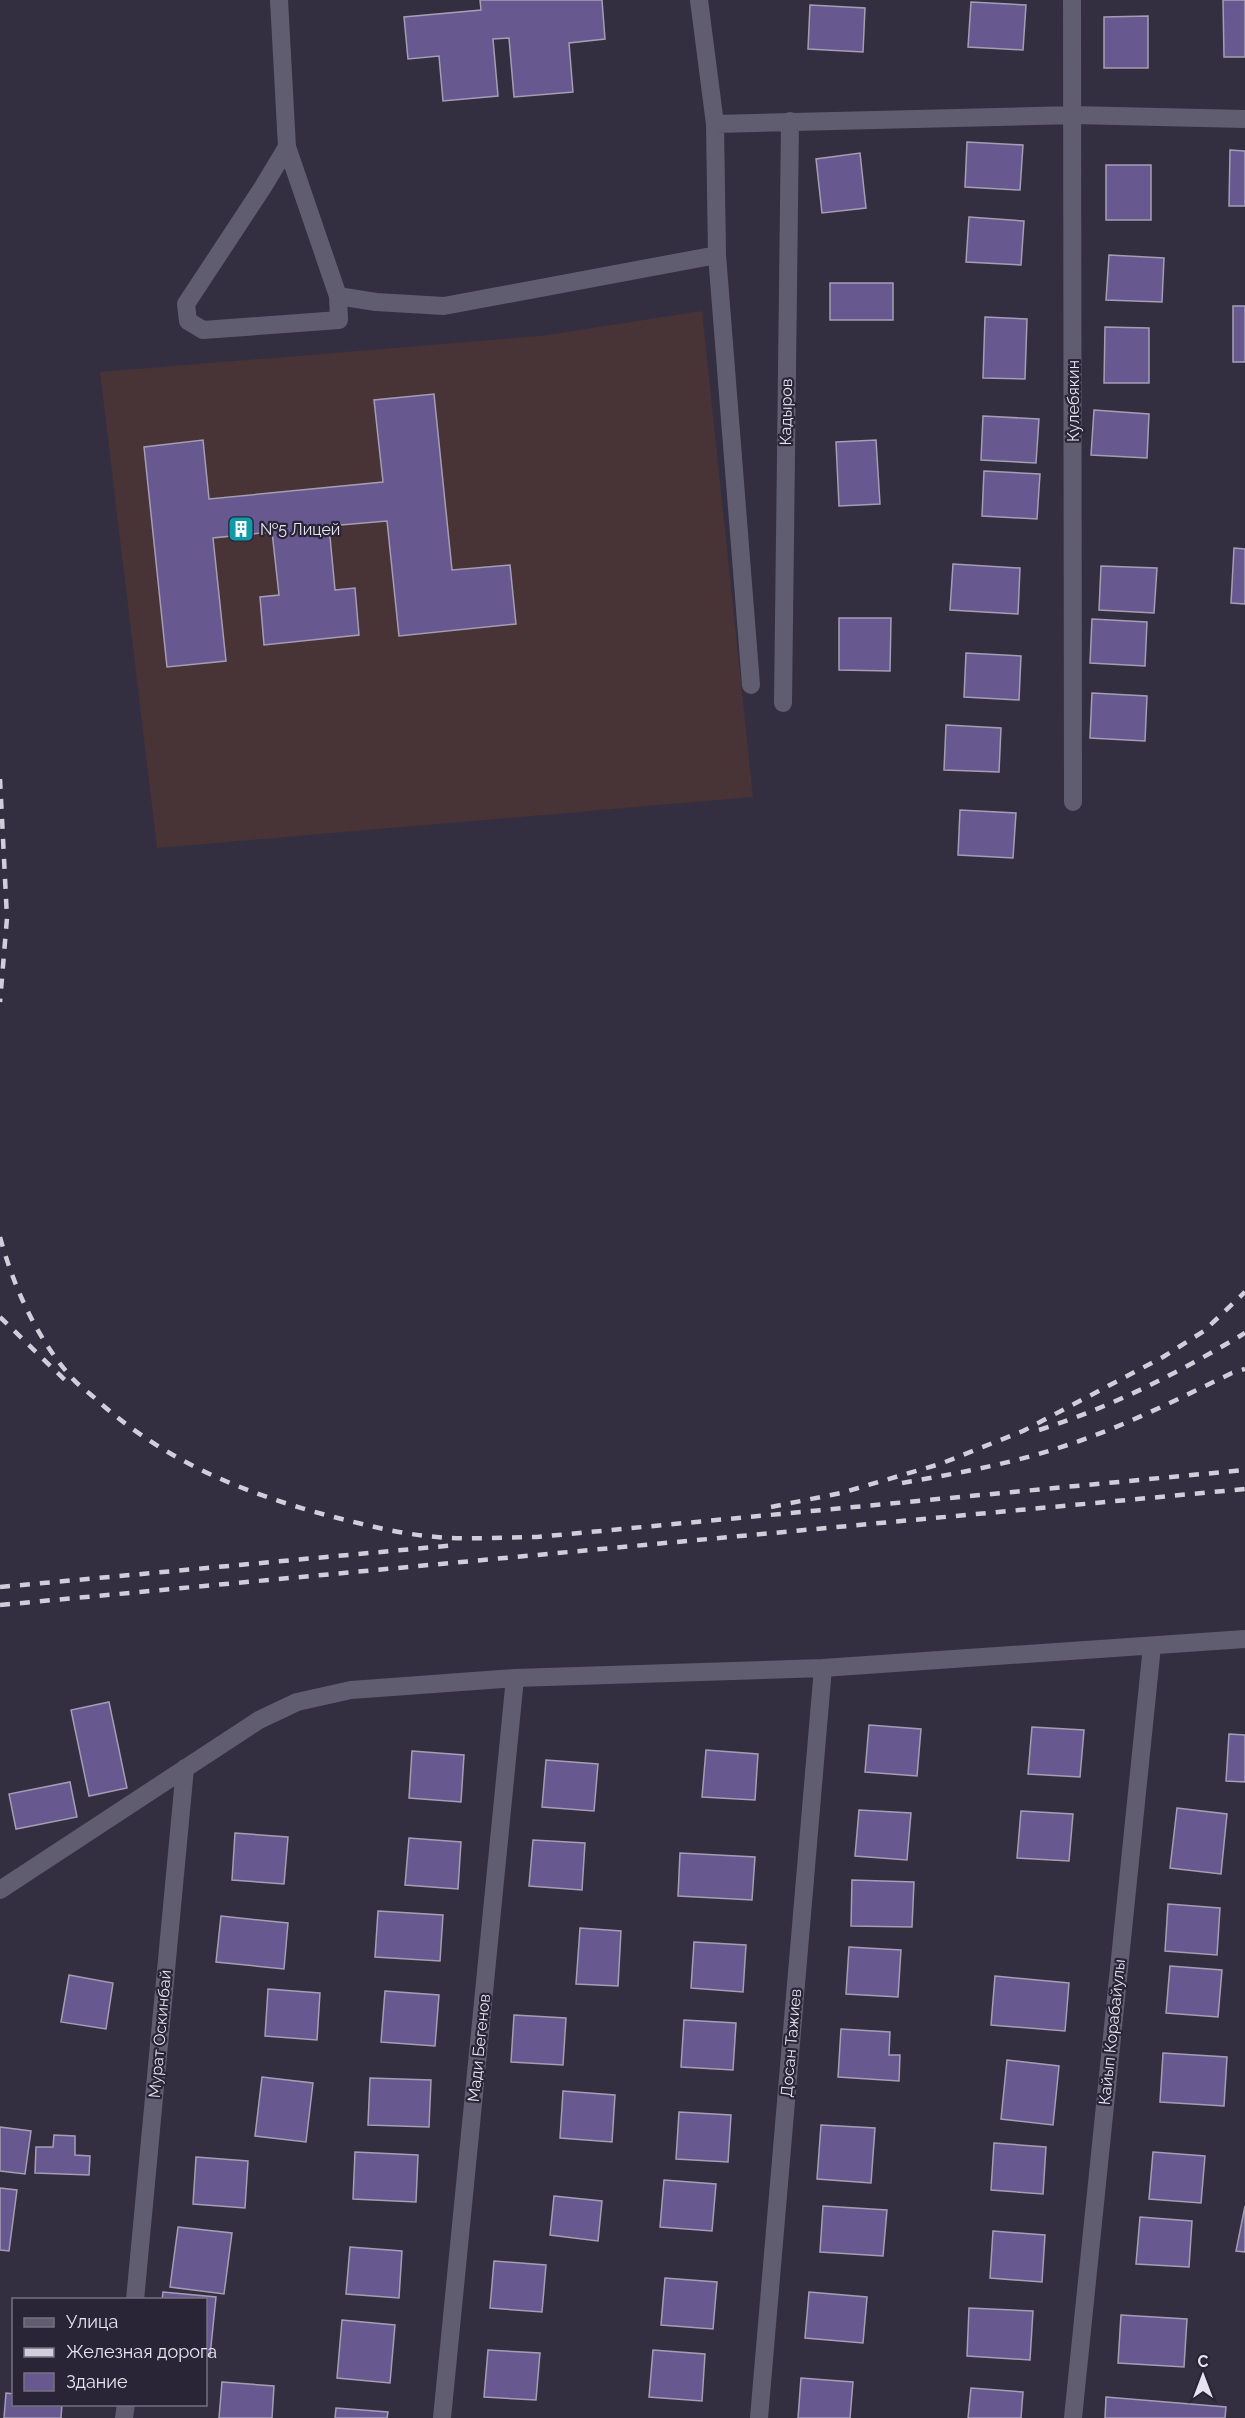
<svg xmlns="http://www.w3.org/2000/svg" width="1245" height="2418" viewBox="0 0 1245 2418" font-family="Raleway,sans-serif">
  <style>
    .education { fill: #483336 }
    .building { fill: #685890; stroke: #a39eb4; stroke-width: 1.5 }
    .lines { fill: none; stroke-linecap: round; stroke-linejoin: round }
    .minor { stroke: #615d70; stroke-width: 18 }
    .rail { stroke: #d1cedb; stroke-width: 4.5; stroke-dasharray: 10 10; stroke-linecap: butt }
    .labels { text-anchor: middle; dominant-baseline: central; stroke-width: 4.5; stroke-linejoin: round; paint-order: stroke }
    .street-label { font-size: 16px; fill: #e7e4f0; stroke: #292536 }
    .poi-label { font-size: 16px; fill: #e7e4f0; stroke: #292536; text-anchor: start }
  </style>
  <rect width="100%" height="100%" fill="#332f40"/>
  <!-- education -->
  <path class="education" d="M702,311L753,797L157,848L100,372L540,336Z"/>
  <!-- building -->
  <path class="building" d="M480,0H602L605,39L569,43L573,92L514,97L509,38L493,39L498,96L443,101L439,56L408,59L404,17L481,10Z
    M1223,0H1245V57H1224Z
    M971,2L1026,5L1023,50L968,47Z
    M810,5L865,8L863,52L808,49Z
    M1148,16V68H1104V17Z
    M967,142L1023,145L1020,190L965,187Z
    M1230,150L1245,151V206H1229Z
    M860,153L866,208L822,213L816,159Z
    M1106,165H1151V220H1106Z
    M969,217L1024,221L1021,265L966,262Z
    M1109,255L1164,258L1162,302L1106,300Z
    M830,283H893V320H830Z
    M1233,306H1245V362H1233Z
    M985,317L1027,319L1025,379L983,378Z
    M1105,327L1149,328V383H1104Z
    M434,394L452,570L510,565L516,624L399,636L387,521L329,526L335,590L355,588L359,635L264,645L260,597L279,595L272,532L213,538L226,661L167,667L144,447L203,440L209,499L383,482L374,400Z
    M1094,410L1149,414L1147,458L1091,455Z
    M983,416L1039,419L1036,463L981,460Z
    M876,440L880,504L839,506L836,442Z
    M984,471L1040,474L1037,519L982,516Z
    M1234,548L1245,549V604L1231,603Z
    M953,564L1020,568L1018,614L950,610Z
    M1101,566L1157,568L1154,613L1099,610Z
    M839,618H891L890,671L839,670Z
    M1092,619L1147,622L1145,666L1090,663Z
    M966,653L1021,656L1019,700L964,697Z
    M1092,693L1147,696L1145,741L1090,738Z
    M946,725L1001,728L999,772L944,770Z
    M960,810L1016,813L1013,858L958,855Z
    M109,1702L127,1788L89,1796L71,1710Z
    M869,1725L921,1729L917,1776L865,1772Z
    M1032,1727L1084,1730L1080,1777L1028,1774Z
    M1229,1734L1245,1735V1782L1226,1781Z
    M706,1750L758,1754L755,1800L702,1797Z
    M412,1751L464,1755L461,1802L409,1798Z
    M546,1760L598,1764L594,1811L542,1807Z
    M70,1782L77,1817L16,1829L9,1794Z
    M1177,1808L1227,1814L1221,1874L1170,1868Z
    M859,1810L911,1813L907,1860L855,1856Z
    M1021,1811L1073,1814L1069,1861L1017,1858Z
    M235,1833L288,1837L284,1884L232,1880Z
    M409,1838L461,1842L458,1889L405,1885Z
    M533,1840L585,1843L582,1890L529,1886Z
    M680,1853L755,1857L752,1900L678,1896Z
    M852,1880L914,1882L912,1927L851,1926Z
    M1168,1904L1220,1908L1217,1955L1165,1951Z
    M378,1911L443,1915L440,1961L375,1957Z
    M221,1916L288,1923L284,1969L216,1962Z
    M580,1928L621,1931L618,1986L576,1984Z
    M694,1942L746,1945L743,1992L691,1988Z
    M849,1947L901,1950L898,1997L846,1994Z
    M1170,1966L1222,1970L1218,2017L1166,2013Z
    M69,1975L113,1983L106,2029L61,2022Z
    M995,1976L1069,1983L1065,2031L991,2025Z
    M268,1989L320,1993L317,2040L265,2036Z
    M385,1991L439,1995L435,2046L381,2042Z
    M514,2015L566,2018L563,2065L511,2062Z
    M684,2020L736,2023L733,2070L681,2067Z
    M841,2029L890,2032L889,2055H900L899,2081L838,2077Z
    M1163,2053L1227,2057L1224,2106L1160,2102Z
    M1007,2060L1059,2066L1053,2125L1001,2119Z
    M262,2077L313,2083L306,2142L255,2136Z
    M370,2078L431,2080L429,2127L368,2125Z
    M563,2091L615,2095L612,2142L560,2138Z
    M679,2112L731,2115L728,2162L676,2159Z
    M821,2125L875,2128L871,2183L817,2179Z
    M0,2127L31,2131L25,2174L0,2171Z
    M54,2135L75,2136V2155L90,2156L89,2175L35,2173L36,2147H53Z
    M994,2143L1046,2147L1043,2194L991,2190Z
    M355,2152L418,2155L416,2202L353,2199Z
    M1153,2152L1205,2156L1201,2203L1149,2199Z
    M196,2157L248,2161L245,2208L193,2204Z
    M664,2180L716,2184L712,2231L660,2227Z
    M0,2188L17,2190L9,2251L0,2250Z
    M554,2196L602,2201L598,2241L550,2235Z
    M823,2206L887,2210L883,2256L820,2252Z
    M1245,2206V2252L1236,2251Z
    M1140,2217L1192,2221L1189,2267L1136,2264Z
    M178,2227L232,2233L224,2294L170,2287Z
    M993,2231L1045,2235L1042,2282L990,2278Z
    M350,2247L402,2251L399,2298L346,2294Z
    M494,2261L546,2265L542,2312L490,2308Z
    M665,2278L717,2282L713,2329L661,2325Z
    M163,2292L216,2297L210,2356H206V2300H162Z
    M809,2292L867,2297L863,2343L805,2338Z
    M969,2308L1033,2311L1030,2360L967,2356Z
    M1121,2315L1187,2319L1184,2367L1118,2363Z
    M342,2320L395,2325L390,2383L337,2378Z
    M488,2350L540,2353L536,2400L484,2397Z
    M653,2350L705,2354L702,2401L649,2397Z
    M801,2378L853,2382L850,2418H798Z
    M222,2382L274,2386L272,2418H219Z
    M971,2388L1023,2392L1021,2418H968Z
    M6,2393L14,2394V2404H62L61,2418H4Z
    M1106,2397L1226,2407L1225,2418H1105Z
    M336,2408L388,2412L387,2418H335Z"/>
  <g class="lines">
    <!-- minor -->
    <path class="minor" d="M279,0L287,147L338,296L339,320L203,330L188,321L186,304L263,187L287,147
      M699,0L715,124L717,255L751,685
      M1072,0L1073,802
      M715,124L1073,115L1245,119
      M338,296L376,302L444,306L717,255
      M783,703L790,121
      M0,1890L259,1720L297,1702L351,1690L515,1678L823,1668L1245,1639
      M135,2300L185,1768
      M124,2418L126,2404
      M442,2418L515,1678
      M759,2418L823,1668
      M1073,2418L1152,1646"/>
    <!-- rail -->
    <path class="rail" d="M0,779L7,918L0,1002
      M0,1237C14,1288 37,1339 72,1378C80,1387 91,1394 99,1402C167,1462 243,1493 330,1516C365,1525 400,1534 437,1537C470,1540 504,1537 537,1537L1245,1470
      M0,1317L69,1384
      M1039,1430C1112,1407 1180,1372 1245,1333
      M902,1483C953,1474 1005,1465 1055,1449C1117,1430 1174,1401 1232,1373L1245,1369
      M771,1507L841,1493L940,1464L1023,1431L1163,1357L1204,1331L1245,1292
      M0,1587L456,1545
      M0,1605L1245,1489"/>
  </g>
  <!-- icons -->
  <defs>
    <g id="building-square" transform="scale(1.35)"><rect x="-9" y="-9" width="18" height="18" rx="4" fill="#0f9aa8" stroke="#292536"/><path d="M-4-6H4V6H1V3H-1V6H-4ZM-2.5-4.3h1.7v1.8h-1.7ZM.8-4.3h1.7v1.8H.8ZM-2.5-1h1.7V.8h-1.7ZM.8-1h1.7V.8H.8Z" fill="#fff"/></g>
  </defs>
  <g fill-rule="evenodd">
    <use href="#building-square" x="241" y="529"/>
  </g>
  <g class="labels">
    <!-- street labels -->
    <g class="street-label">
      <text transform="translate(1073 401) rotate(-90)">Кулебякин</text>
      <text transform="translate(786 412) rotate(-89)">Кадыров</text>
      <text transform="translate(1112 2032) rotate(-84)">Кайып Корабайулы</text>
      <text transform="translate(160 2034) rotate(-85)">Мурат Оскинбай</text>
      <text transform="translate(791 2043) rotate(-85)">Досан Тажиев</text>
      <text transform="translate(479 2048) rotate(-84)">Мади Бегенов</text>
    </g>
    <!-- poi labels -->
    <g class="poi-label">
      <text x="260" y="529">№5 Лицей</text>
    </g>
  </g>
  <!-- legend -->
  <rect x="12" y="2298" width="195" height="108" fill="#292536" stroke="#757180" stroke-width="1.5"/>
  <rect x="24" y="2318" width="30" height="9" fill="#615d70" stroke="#757180" stroke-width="1.5"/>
  <text x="66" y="2328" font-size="18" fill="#e7e4f0">Улица</text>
  <rect x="24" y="2348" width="30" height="9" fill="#d1cedb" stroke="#757180" stroke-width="1.5"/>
  <text x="66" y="2358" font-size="18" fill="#e7e4f0">Железная дорога</text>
  <rect x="24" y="2373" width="30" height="18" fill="#685890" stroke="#757180" stroke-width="1.5"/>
  <text x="66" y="2388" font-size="18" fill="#e7e4f0">Здание</text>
  <!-- north arrow -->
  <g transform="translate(1203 2376)" stroke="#292536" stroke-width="4.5" paint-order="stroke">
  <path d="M0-4.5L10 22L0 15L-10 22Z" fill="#e7e4f0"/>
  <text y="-9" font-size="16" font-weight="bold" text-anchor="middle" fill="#e7e4f0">С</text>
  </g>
</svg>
